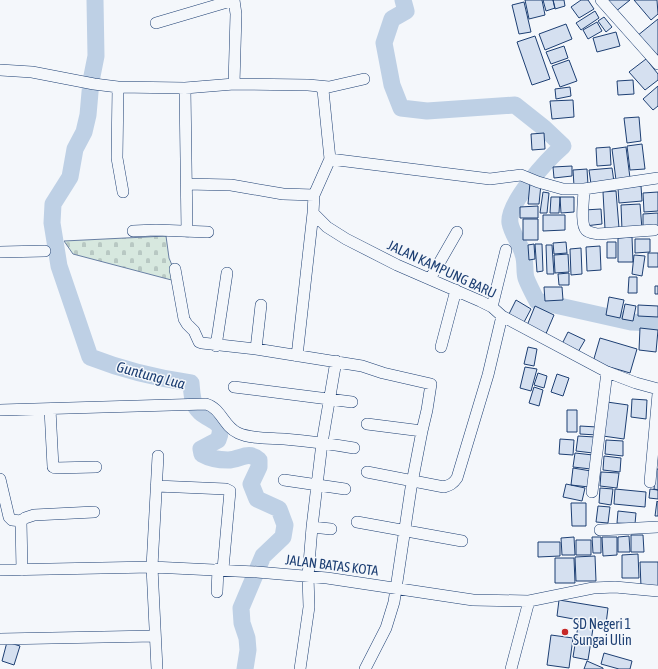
<svg xmlns="http://www.w3.org/2000/svg" width="658" height="669" viewBox="0 0 658 669" font-family="'Asap Condensed',sans-serif">
  <style>
    .cemetery { fill: url(#cemetery-stones); stroke: #687fa3 }
    .lines { fill: none; stroke-linecap: round; stroke-linejoin: round }
    .river { stroke: #bed0e5; stroke-width: 17 }
    .building { fill: #d5e0f0; stroke: #1d3f73 }
    .minor-casing { stroke: #1d3f73; stroke-width: 12 }
    .minor { stroke: #f4f7fb; stroke-width: 11 }
    .poi-dot { fill: #c62828; stroke: #f4f7fb; stroke-width: 1.5 }
    .labels { text-anchor: middle; dominant-baseline: central; stroke-width: 3; stroke-linejoin: round; paint-order: stroke }
    .street-label { font-size: 14px; fill: #1d3f73; stroke: #f4f7fb }
    .poi-label { font-size: 14px; fill: #1d3f73; stroke: #f4f7fb; text-anchor: start }
    .water-label { font-size: 15px; font-style: italic; fill: #1d3f73; stroke: #f4f7fb }
  </style>
  <defs>
    <pattern id="cemetery-stones" width="16" height="16" patternUnits="userSpaceOnUse"><rect width="16" height="16" fill="#d7e8df"/><path d="M2 7V4a2 2 0 0 1 4 0v3zM10 15v-3a2 2 0 0 1 4 0v3z" fill="#b8c8c3"/></pattern>
  </defs>
  <rect width="100%" height="100%" fill="#f4f7fb"/>
  <!-- cemetery -->
  <path class="cemetery" d="M166,236L169,258L179,282L73,254L64,241Z"/>
  <g class="lines">
    <!-- river -->
    <path class="river" d="M95,0L96,56L91,81L88,115L84,132L75,149L70,177L53,204L52,223L59,266L90,357C123,370 156,378 191,383C192,394 192,405 200,412C211,422 226,421 218,440L201,449L202,454C209,458 219,460 228,460C240,460 248,450 259,460V467L251,484L257,499L279,509L285,525L283,537L263,556L241,608L242,623L247,638L248,650L245,669
      M403,0L406,11L392,19L384,43L392,85L401,108L427,111L515,105L544,128L563,146C548,159 507,203 510,223C512,234 520,243 523,254C526,262 524,271 526,278C529,286 533,293 537,301L631,322L658,323"/>
  </g>
  <!-- building -->
  <path class="building" d="M525,0H542L545,15L529,19Z
    M543,0H553L555,8L546,11Z
    M553,0H564L565,6L555,9Z
    M581,0H588L594,9L579,18L571,7Z
    M605,0H630L615,12Z
    M634,0H657L658,14L651,20Z
    M524,2L531,32L519,34L512,5Z
    M595,11L599,18L581,30L576,23Z
    M604,17L612,27L606,32L598,21Z
    M658,19V54L655,57L637,36Z
    M597,22L602,31L588,39L583,30Z
    M566,24L572,39L545,50L539,34Z
    M616,32L620,46L597,52L593,38Z
    M535,36L550,79L532,85L517,42Z
    M564,46L568,58L551,64L546,52Z
    M646,59L658,74V80L645,90L629,72Z
    M569,60L577,81L560,87L552,66Z
    M633,80L634,94L618,95L617,81Z
    M658,86V106L653,110L643,99Z
    M570,87L571,96L556,99L555,89Z
    M573,100L574,117L552,119L550,101Z
    M639,117L641,141L627,143L624,118Z
    M544,133L545,149L532,150L531,134Z
    M642,144L645,169L630,170L627,146Z
    M610,147L611,165L597,166L596,148Z
    M626,147L630,178L616,180L612,149Z
    M572,166V176L554,178L553,167Z
    M612,168L614,182L591,184L589,170Z
    M587,169L588,185L574,186L573,170Z
    M530,183L541,184L539,204H528Z
    M641,186L642,201L619,203L618,188Z
    M616,191L619,228L605,229L603,192Z
    M543,192L549,193L547,213H540Z
    M658,192V211L644,212L643,193Z
    M551,197H560L559,213H550Z
    M560,197H574V212L561,213Z
    M640,204L642,229L622,230L621,205Z
    M538,206V218H520V207Z
    M601,209L602,224L585,226L584,210Z
    M658,213V228L643,229V214Z
    M543,215H565V230L543,231Z
    M523,219H538V240H523Z
    M632,237L633,262H618V238Z
    M635,239H650V252L635,253Z
    M566,242L567,253L554,254L553,243Z
    M607,242H616V258H607Z
    M534,244L535,259L529,260L528,245Z
    M535,244H542L543,271L537,272Z
    M546,245H552L554,274H547Z
    M600,246L601,270L587,271L586,247Z
    M581,248L582,274L571,275L570,249Z
    M648,253H658V267H648Z
    M568,254L569,272L555,273L554,255Z
    M634,255L645,256L642,276L632,274Z
    M569,273V285H559L558,274Z
    M629,277H637V293H628Z
    M655,286H658V294H655Z
    M544,287H562L563,300L545,301Z
    M609,297L624,300L620,318L606,315Z
    M516,300L531,309L523,324L508,316Z
    M625,304L636,306L633,321L622,319Z
    M638,305L658,306V317L638,316Z
    M535,306L554,315L545,336L526,328Z
    M640,328L658,330L656,352L639,350Z
    M568,332L585,340L578,352L562,344Z
    M600,338L637,349L630,373L593,362Z
    M528,347L537,349L534,366L524,364Z
    M525,367L537,369L531,391L520,388Z
    M538,373L547,376L544,388L534,385Z
    M557,374L569,378L563,396L551,392Z
    M534,387L543,390L539,406L529,403Z
    M632,399L647,400L646,419L631,417Z
    M607,402L628,405L624,439L603,436Z
    M567,410H577V432H567Z
    M580,426L597,427V435L580,434Z
    M578,436L595,437L593,453L576,451Z
    M560,439L574,440L573,455L559,454Z
    M606,440L623,441V456L605,454Z
    M575,453L593,455L591,469L573,467Z
    M604,456L621,458L620,472L603,470Z
    M573,468L591,471L589,487L571,485Z
    M656,469H658V490L654,489Z
    M601,472L619,473L617,488L600,486Z
    M566,484L585,488L582,501L563,497Z
    M600,488L613,489L611,505L599,503Z
    M615,489L646,492L645,507L614,504Z
    M650,489L658,490V499L649,498Z
    M657,501L658,502V516H655Z
    M571,503H586V526H572Z
    M598,506L610,507L608,523L596,522Z
    M618,511L636,513L635,524L617,523Z
    M631,535H643L644,552H631Z
    M629,536L630,552H618V537Z
    M574,537L575,555H562L561,538Z
    M592,537H601V553H593Z
    M602,537H617V555L603,556Z
    M576,540H591V555H576Z
    M538,542H560V556L538,557Z
    M638,554L639,578H622V555Z
    M595,556L596,581H576L575,557Z
    M555,558H574L575,583H555Z
    M640,562H658V587H641Z
    M559,600L608,608L606,624L594,622L588,660L573,657L579,620L557,616Z
    M551,635L573,638L569,668L547,665Z
    M7,642L20,646L14,665L2,661Z
    M604,653L632,661L630,669H619L601,664Z
    M587,661L603,668V669H584Z"/>
  <g class="lines">
    <!-- minor casing -->
    <g class="minor-casing">
      <path id="minor" d="M601,0L658,64
        M156,23L234,0
        M0,70L32,72L94,84L118,87L185,88L234,84L308,85L319,86L323,90L330,159L314,195L313,213L327,227L346,239L397,265L480,301L492,307L502,316L607,372L636,383L658,389
        M234,84L236,14L234,0
        M319,86L329,87L364,79
        M118,87L117,158L123,192
        M185,88L187,232
        M330,159L490,179L521,175L538,182L563,189H584L658,178
        M186,184L231,185L283,194L314,195
        M584,189C584,198 580,224 586,230C589,233 594,233 598,234L654,230
        M133,231L156,230L208,232
        M0,252L45,251
        M175,269L184,319L187,324L194,331L199,342L202,343L256,349L362,366L383,373L431,384L427,410L422,431L367,424
        M430,279L457,232
        M492,307L506,250
        M216,346L227,273
        M441,347L456,290
        M256,349L261,305
        M297,356L313,213
        M234,387L352,402
        M50,409L53,467L55,468L96,467
        M0,410L206,404C221,408 224,427 238,433C251,439 269,438 284,439C307,441 331,444 354,448
        M367,472L444,487C450,485 453,484 457,478L488,375L502,316
        M0,479L9,517L12,520L21,521L22,570
        M284,480L345,489
        M650,482L658,394
        M156,486L226,489L230,491L223,569
        M592,492L607,372
        M21,521L25,518L34,515L94,512
        M357,522L462,541
        M312,527L331,529
        M600,530L658,527
        M0,570L152,567L257,572L327,578L473,600L529,601L593,588L615,587L658,591
        M217,592L218,569
        M0,639L155,636
        M157,669L152,567L158,456
        M300,669L309,607L308,576L312,527L322,443L336,361
        M365,669L386,628L394,602L411,488L422,431
        M511,669L529,601"/>
    </g>
    <!-- minor -->
    <use href="#minor" class="minor"/>
  </g>
  <!-- markers -->
  <circle class="poi-dot" cx="565" cy="632" r="4"/>
  <g class="labels">
    <!-- street labels -->
    <g class="street-label">
      <text transform="translate(442 269) rotate(25)">JALAN KAMPUNG BARU</text>
      <text transform="translate(332 565) rotate(7)">JALAN BATAS KOTA</text>
    </g>
    <!-- poi labels -->
    <g class="poi-label">
      <text x="573" y="624">SD Negeri 1<tspan x="573" dy="16">Sungai Ulin</tspan></text>
    </g>
    <!-- water labels -->
    <g class="water-label">
      <text transform="translate(151 375) rotate(15)">Guntung Lua</text>
    </g>
  </g>
</svg>
